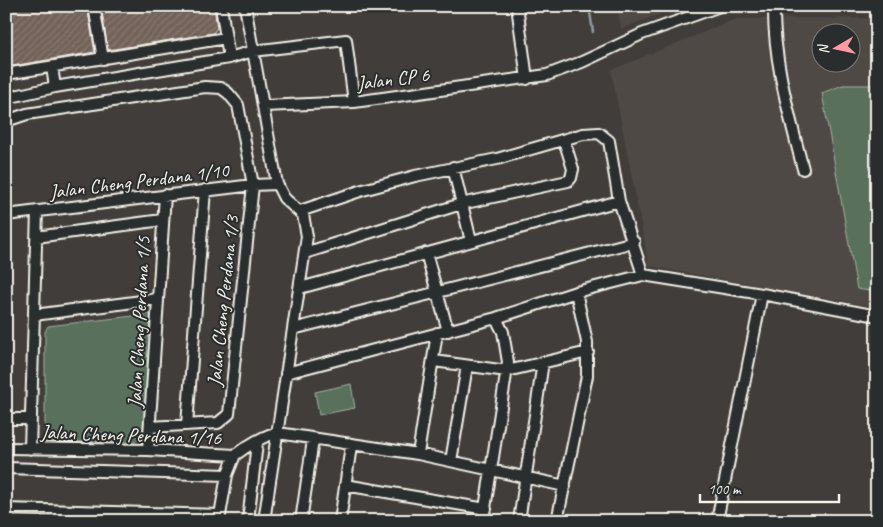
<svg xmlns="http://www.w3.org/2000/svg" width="883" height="527" viewBox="0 0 883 527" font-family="Caveat,sans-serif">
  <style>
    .built { fill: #4f4844; fill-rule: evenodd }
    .green { fill: #58705c; stroke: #a6b0a2 }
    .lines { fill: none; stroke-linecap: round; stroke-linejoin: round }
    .stream { stroke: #909ca1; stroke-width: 2.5 }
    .building { fill: url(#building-hatch); stroke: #f4f1e8 }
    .minor-casing { stroke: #f4f1e8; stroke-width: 14 }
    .minor { stroke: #2a2d2e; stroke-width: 10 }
    .labels { text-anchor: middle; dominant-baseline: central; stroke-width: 4; stroke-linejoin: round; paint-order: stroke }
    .street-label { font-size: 20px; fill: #f4f1e8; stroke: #2a2d2e }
  </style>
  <defs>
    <pattern id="building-hatch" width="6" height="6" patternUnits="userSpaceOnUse" patternTransform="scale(1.25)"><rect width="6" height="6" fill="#726259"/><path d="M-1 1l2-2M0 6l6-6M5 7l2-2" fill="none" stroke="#877971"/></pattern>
  </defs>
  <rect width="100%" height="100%" fill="#403d3b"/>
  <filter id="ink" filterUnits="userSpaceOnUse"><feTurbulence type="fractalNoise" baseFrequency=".02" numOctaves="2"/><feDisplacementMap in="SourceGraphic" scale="10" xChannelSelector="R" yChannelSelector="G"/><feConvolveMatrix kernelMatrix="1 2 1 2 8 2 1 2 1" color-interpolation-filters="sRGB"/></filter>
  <g filter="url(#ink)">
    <!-- built -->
    <path class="built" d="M617,6H680L621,29Z
      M877,18V307L649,266L611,70L736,19ZM820,32H850V62H820Z"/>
    <!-- green -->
    <path class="green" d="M843,85H877V292L857,289L822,93Z
      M150,314L155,321L143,435L135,442H51L45,436V332L48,326Z
      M351,384L355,408L319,415L315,392Z"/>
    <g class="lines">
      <!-- stream -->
      <path class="stream" d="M589,6L593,32"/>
    </g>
    <!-- building -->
    <path class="building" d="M6,6H87L95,52L6,67Z
      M101,6H214L217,28L213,33L108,50Z"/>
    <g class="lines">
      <!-- minor casing -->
      <g class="minor-casing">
        <path id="minor" d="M94,6L103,59
          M221,6L229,58
          M245,6L277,184L284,198L303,215L307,236L264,521
          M517,6L527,79
          M774,6C773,61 790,117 803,169
          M52,67L55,87
          M6,74L226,38
          M6,98L55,87L229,58L253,51L346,40L354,102
          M264,106L354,102L547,75L582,62L642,34L720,6
          M6,121L27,114L205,87L221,88L228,93L238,105L253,185L229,414L218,423L150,427
          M453,167L471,241
          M300,211L363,190L415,176L497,159L583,134L599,133L609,141L619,201L643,275
          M6,215L253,185L277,184
          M36,237L162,220
          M305,253L461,204L568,181L571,178L573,169L564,140
          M426,253L448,331
          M300,288L619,201
          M34,315L157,299
          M293,329L634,242
          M434,361L507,371L588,352
          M286,373L496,318L576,292L643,275L762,294L877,316
          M6,419H31
          M187,425L205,190
          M6,448L148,450L235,455C244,448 267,433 278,433L418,454L565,486
          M30,449L37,211
          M148,450L165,195
          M418,454L437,333
          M451,461L467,366
          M6,468L227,475
          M345,485L486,509
          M6,509L220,515
          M219,521L227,475L235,455
          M248,521L257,443
          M301,521L313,440
          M340,521L351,446
          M483,521L508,362L503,332L496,318
          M519,521L543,362
          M557,521L587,376V342L576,292
          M717,521L762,294"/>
      </g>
      <!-- minor -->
      <use href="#minor" class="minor"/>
    </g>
  </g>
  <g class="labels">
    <!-- street labels -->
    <g class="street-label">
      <text transform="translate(393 79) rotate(-7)">Jalan CP 6</text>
      <text transform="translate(139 181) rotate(-7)">Jalan Cheng Perdana 1/10</text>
      <text transform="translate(223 301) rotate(-84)">Jalan Cheng Perdana 1/3</text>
      <text transform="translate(139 322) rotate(-87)">Jalan Cheng Perdana 1/5</text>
      <text transform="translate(131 435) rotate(2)">Jalan Cheng Perdana 1/16</text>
    </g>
  </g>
  <!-- margin -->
  <rect width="883" height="527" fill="none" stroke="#2a2d2e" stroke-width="25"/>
  <rect x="12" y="12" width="858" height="502" fill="none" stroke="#f4f1e8" stroke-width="2" filter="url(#ink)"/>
  <!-- north arrow -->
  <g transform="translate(836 48) rotate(261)"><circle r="24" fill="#2a2d2e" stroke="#7b7b78"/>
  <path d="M0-4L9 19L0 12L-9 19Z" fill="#ff9aa2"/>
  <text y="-8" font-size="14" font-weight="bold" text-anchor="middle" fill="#f4f1e8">N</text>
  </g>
  <!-- scale -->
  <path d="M700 494v8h139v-8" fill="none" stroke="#f4f1e8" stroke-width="2.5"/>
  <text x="708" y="494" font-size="15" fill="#f4f1e8" stroke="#2a2d2e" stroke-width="4" paint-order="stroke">100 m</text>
</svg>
